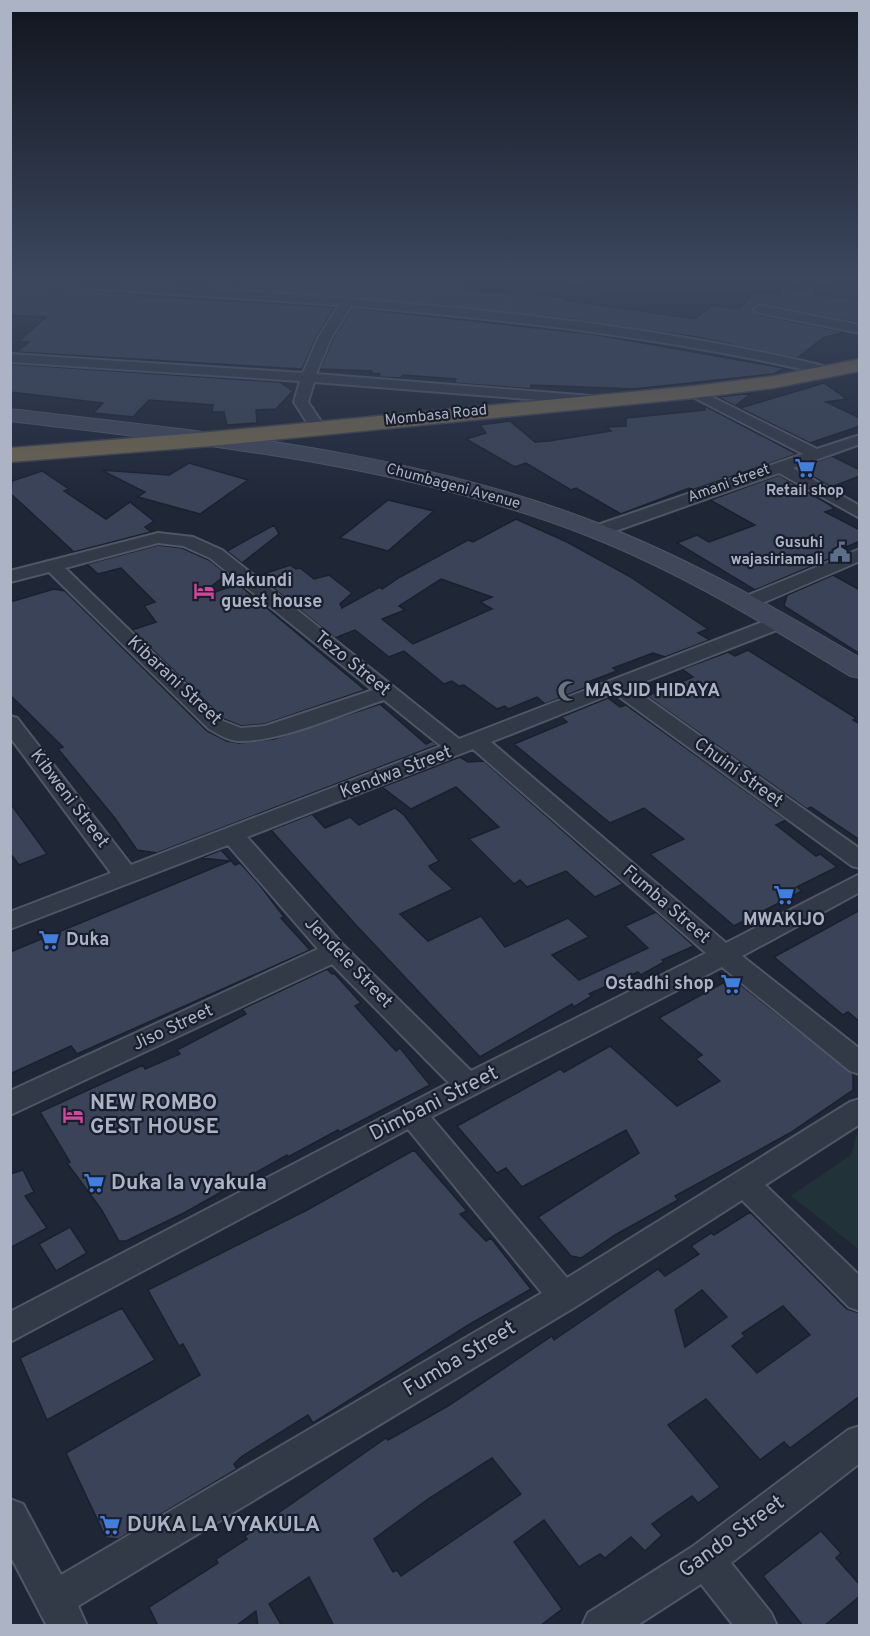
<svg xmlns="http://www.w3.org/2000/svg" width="870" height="1636" viewBox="0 0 870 1636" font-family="Overpass,sans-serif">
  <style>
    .green { fill: #213338 }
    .building { fill: #3a4357; stroke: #1a202e; stroke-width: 1.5; fill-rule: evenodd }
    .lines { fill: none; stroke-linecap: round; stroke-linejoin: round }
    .street-casing { stroke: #505666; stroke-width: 4 }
    .secondary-casing { stroke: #505666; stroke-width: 2 }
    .highway-casing { stroke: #3d4352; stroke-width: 3 }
    .street { fill: #323947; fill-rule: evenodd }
    .secondary { fill: #40475b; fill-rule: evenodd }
    .highway { fill: #6e654f; fill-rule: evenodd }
    .labels { text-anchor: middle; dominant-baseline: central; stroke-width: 4.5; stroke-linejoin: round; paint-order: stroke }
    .far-street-label { font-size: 15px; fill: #acb3c5; stroke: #181e2c }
    .far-poi-label { font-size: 15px; font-weight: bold; fill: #acb3c5; stroke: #181e2c }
    .poi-label { font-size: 18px; font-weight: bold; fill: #acb3c5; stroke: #181e2c; text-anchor: start }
    .street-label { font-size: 18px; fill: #acb3c5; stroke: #181e2c }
    .near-poi-label { font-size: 21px; font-weight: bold; fill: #acb3c5; stroke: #181e2c; text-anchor: start }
    .near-street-label { font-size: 21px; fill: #acb3c5; stroke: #181e2c }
  </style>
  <rect width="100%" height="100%" fill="#1f2737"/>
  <!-- green -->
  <path class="green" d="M528,276H859L860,289L805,283L766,291L614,292Z
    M859,1127V1249L791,1196L851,1155Z"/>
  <!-- building -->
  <path class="building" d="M211,276L454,278L453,280H466L465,291L567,297L564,300L695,319L713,305L739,309L754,293L781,294L780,288L814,289L815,295L860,299V323L760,303L753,307L755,314L845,332L823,338L797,358L697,337L557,317L203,285Z
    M10,285L141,294L138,296L335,307L316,337L302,369L16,352L29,342L19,341L46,317L10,315Z
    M352,308L592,334L784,368L774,374L634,389L531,385V389L454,383L456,379L403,375L400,378L379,377L380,374L371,373L372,371L320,369L333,339Z
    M10,364L280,382L293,391L276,409L256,410L257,423L227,425L224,412H212L213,405L149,400L133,417L93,413L103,403L10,392Z
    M824,383L847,399L826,402L860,418V426L810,443L740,408Z
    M752,393L735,406L718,397Z
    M705,406L797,454L692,490L689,488L621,514L576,488L571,490L526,463L515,467L466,439L486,433L480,425L510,421L535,442L549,441L611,431L607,427L626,426V418L705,410Z
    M832,456L860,470V476L831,487L798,468Z
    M189,463L248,480L200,514L138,497L145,492L101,470L169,475Z
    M42,471L69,489L64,491L106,519L130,502L154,521L145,527L151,532L74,552L11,494L12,481Z
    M779,475L830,505L834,509L825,512L860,530V541L842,549L848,551L755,590L677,543L697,535L709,542L755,525L710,500Z
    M388,500L434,511L388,551L340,538Z
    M516,519L567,542L629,576L708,629L698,633L710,640L665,657L653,653L613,668L617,671L588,682L592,685L545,704L537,697L508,709L505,706L497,709L464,685L459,686L452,681L444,684L404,651L389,657L355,630L335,638L258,576L290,565L296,569L300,568L314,579L329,575L352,593L340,604L342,608L380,587L382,589L400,577L468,540L473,542ZM441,579L492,597L480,602L492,609L413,644L382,619L405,610L399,606Z
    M274,525L279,534L242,563L227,551Z
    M158,545L182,548L209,560L227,574L195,599L238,584L365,690L265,724L241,726L224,719L132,630L156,622L144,606L155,602L121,568L98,574L87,564Z
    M833,575L860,590V654L784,606L787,595Z
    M54,589L65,591L207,731L227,741L239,743L274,739L380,704L426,744L432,741L437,745L157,853L137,850L114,817L58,749L63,747L10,695V602Z
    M748,650L856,718L853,720L860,724V840L811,807L807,809L647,696L693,677L682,669L728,652L735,656Z
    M608,698L620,707L626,705L786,820L776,825L816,856L820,854L837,867L797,887L802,891L734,926L650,854L684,839L644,808L610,823L514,744L567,722L561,717Z
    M460,757L468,762L484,761L623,884L595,897L566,871L527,887L520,880L514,884L469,839L499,827L456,787L411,809L382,787Z
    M10,803L26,825L47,854L19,865L10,853Z
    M395,808L404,815L439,861L429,866L431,869L453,889L400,914L428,941L481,916L505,947L568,918L589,937L552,955L579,980L648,948L625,926L656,912L694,946L662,960L664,962L641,975L638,972L589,994L592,996L574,1007L572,1004L480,1057L355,924L271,830L312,814L325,828L350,817L359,825Z
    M221,850L235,865L240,863L259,884L284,917L281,918L310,950L77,1054L71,1046L10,1074V952L230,861L201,858Z
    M860,910V1022L848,1012L843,1015L774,957Z
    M327,969L332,974L334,973L361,1003L355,1006L371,1024L396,1051L400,1048L430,1085L340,1132L338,1130L288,1157L287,1155L184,1213L126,1241H119L101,1209L67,1163L70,1162L40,1112L143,1065L145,1069L180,1054L177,1050L246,1014L242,1009Z
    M732,978L853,1074V1090L790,1133L675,1196L678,1200L615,1235L581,1258L571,1256L538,1217L639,1153L626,1130L522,1187L506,1168L497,1173L457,1126L560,1069L564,1072L610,1046L677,1106L720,1081L696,1059L702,1055L659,1018Z
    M414,1150L467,1211L460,1214L486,1241L491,1238L531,1289L470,1324L313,1423L308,1415L241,1457L234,1464L237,1469L119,1539L106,1538L66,1453L200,1375L183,1344L179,1346L148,1290L307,1210Z
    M23,1170L34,1192L25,1196L47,1228L10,1248V1174Z
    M750,1212L847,1309L860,1313V1396L790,1448L784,1442L760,1460L706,1399L668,1425L720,1487L698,1503L692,1496L652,1524L662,1535L645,1551L631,1537L605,1558L600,1554L579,1567L544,1520L514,1542L562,1609L540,1626H334L309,1577L269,1604L282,1626H258L256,1611L236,1626H158L149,1607L218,1563L216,1559L247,1539L245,1536L386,1438L388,1440L448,1406L552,1336L554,1340L658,1269L665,1276L699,1254L691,1246L711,1233L714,1235ZM702,1290L727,1317L685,1347L675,1310ZM783,1306L810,1335L757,1373L732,1346L745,1336L742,1333ZM492,1458L521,1494L401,1576L397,1570L393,1572L374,1539L428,1499Z
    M70,1227L87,1253L56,1271L39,1244Z
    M122,1308L155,1360L47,1420L20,1358Z
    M821,1531L841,1553L836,1558L860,1585V1596L824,1626H803L763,1576Z"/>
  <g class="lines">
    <!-- street casing -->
    <g class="street-casing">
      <path id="street" d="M10,276C98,276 186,287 274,293C462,307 652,323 836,369L838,372L831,376C674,338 512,320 351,306L331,338L316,374L591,396L598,400L591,404L314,382L308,402L326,429L318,434L313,432L294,402L300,381L10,362V354L303,373L318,338L339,305L10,283Z
        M760,305L860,325V333L755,312L754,309Z
        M694,388L817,449L860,435V444L793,468L860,506V518L779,473L604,535H592L589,531L592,527L803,454L689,395L687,392Z
        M158,533L193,537L222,550L459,739L773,618H787L789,622L787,626L631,687L860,849V868L852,866L614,693L491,742L726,943L860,874V892L742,956L860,1049V1074L850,1071L722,967L431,1117L567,1278L850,1102L860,1099V1124L765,1185L860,1276V1311L849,1307L742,1200L575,1307L78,1606L87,1626H47L10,1555V1499L23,1504L61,1575L542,1293L408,1129L10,1342V1312L449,1083L332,964L10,1115V1091L318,949L228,845L10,929V912L111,873L10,737V716L17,718L131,865L441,746L384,700C343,713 282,742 239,741C229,741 218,734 209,729L49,572L10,582V571ZM158,543L183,546L210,558L373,690L265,726L241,728L223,721L65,568ZM473,749L706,953L471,1071L344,946L247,837Z
        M860,549V561L753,607L746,609L737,603L739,599Z
        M860,1426V1463L731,1563L771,1613L777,1626H734L701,1584L636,1626H582L588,1613L692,1547L848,1430Z"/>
    </g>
    <!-- secondary casing -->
    <g class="secondary-casing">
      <path id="secondary" d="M10,409C212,433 420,451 610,528C697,563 779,610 860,658V678L850,676C767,625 682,573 591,537C406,464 207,445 10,421Z"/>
    </g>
    <!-- highway casing -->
    <g class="highway-casing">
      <path id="highway" d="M860,359V371L774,388L694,398L211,446L10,462V448L211,432L694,386L774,376Z"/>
    </g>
    <!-- street -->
    <use href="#street" class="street"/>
    <!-- secondary -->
    <use href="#secondary" class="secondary"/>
    <!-- highway -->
    <use href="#highway" class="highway"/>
  </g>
  <!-- sky -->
  <linearGradient id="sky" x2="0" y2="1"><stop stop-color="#11151e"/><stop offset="0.55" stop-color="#3c475e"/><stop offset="1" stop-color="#3c475e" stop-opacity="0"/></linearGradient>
  <rect width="870" height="506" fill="url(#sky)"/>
  <!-- icons -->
  <defs>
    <g id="supermarket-bare" transform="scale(1.62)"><path d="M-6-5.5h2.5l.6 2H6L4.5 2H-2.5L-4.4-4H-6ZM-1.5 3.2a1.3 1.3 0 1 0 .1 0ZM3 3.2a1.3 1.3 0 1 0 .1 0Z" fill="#3f7fe0" stroke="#181e2c" stroke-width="2.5" paint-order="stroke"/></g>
    <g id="civic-bare" transform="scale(1.62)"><path d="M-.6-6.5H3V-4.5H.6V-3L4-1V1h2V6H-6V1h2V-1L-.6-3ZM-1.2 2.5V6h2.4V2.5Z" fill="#5c6f8a" stroke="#181e2c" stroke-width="2.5" paint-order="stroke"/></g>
    <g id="hotel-bare" transform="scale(1.62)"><path d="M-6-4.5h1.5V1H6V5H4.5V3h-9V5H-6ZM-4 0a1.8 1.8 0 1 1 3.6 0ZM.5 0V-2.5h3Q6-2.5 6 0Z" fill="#d1479c" stroke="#181e2c" stroke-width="2.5" paint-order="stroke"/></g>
    <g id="mosque-bare" transform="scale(1.62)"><path d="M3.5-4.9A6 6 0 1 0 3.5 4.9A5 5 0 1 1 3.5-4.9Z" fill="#6b7280" stroke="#181e2c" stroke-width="2.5" paint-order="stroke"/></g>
  </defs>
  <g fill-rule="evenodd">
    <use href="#supermarket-bare" x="805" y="468"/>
    <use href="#civic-bare" x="840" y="552"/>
    <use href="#hotel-bare" x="204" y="591"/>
    <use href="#mosque-bare" x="568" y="691"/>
    <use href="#supermarket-bare" x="784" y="895"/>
    <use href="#supermarket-bare" x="49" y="940"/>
    <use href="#supermarket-bare" x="731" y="984"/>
    <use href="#hotel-bare" x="73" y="1115"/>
    <use href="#supermarket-bare" x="94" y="1183"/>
    <use href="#supermarket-bare" x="110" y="1525"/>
  </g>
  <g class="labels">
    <!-- far-street labels -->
    <g class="far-street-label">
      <text transform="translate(436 416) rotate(-6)">Mombasa Road</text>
      <text transform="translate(729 484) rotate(-20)">Amani street</text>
      <text transform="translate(453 487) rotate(15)">Chumbageni Avenue</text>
    </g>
    <!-- far-poi labels -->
    <g class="far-poi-label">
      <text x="805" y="491">Retail shop</text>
      <text x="823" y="543" text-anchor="end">Gusuhi<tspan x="823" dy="17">wajasiriamali</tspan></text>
    </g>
    <!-- poi labels -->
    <g class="poi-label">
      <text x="221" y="581">Makundi<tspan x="221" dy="21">guest house</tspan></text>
      <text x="585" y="691">MASJID HIDAYA</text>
      <text x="784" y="920" text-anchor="middle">MWAKIJO</text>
      <text x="66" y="940">Duka</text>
      <text x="714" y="984" text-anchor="end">Ostadhi shop</text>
    </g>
    <!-- street labels -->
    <g class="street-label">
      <text transform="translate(352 664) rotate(39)">Tezo Street</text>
      <text transform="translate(174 681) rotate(43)">Kibarani Street</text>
      <text transform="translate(396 773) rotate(-21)">Kendwa Street</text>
      <text transform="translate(738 773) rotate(36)">Chuini Street</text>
      <text transform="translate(69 799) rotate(53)">Kibweni Street</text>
      <text transform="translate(666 905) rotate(41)">Fumba Street</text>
      <text transform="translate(348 963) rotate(46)">Jendele Street</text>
      <text transform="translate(173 1028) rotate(-25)">Jiso Street</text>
    </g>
    <!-- near-poi labels -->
    <g class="near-poi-label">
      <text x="90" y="1103">NEW ROMBO<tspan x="90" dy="24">GEST HOUSE</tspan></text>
      <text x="111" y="1183">Duka la vyakula</text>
      <text x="127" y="1525">DUKA LA VYAKULA</text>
    </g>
    <!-- near-street labels -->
    <g class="near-street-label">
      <text transform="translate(434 1104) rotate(-27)">Dimbani Street</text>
      <text transform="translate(460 1359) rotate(-31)">Fumba Street</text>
      <text transform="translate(732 1537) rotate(-36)">Gando Street</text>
    </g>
  </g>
  <!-- border -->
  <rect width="870" height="1636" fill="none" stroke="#acb3c5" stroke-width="24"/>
</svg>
